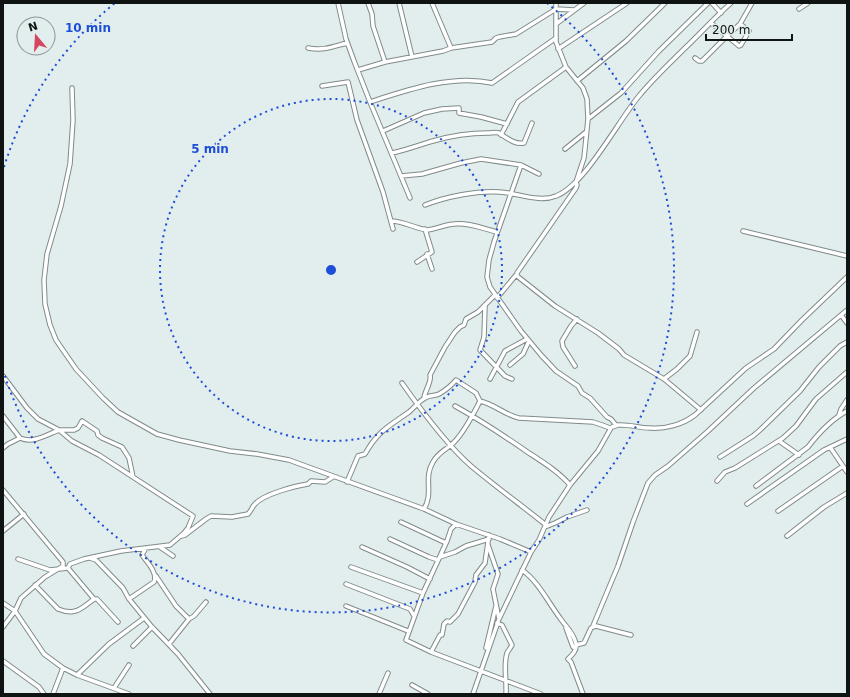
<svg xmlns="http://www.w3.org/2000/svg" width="850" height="697" viewBox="0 0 850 697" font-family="'DejaVu Sans',sans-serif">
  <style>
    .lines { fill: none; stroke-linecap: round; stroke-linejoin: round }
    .street-casing { stroke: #808b8a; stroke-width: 5.5 }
    .street { stroke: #fff; stroke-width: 3.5 }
    .ring { fill: none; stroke: #1d4ed8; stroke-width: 2; stroke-dasharray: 2 4 }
    .centre { fill: #1d4ed8; stroke: #e2eeed; stroke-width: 2 }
    .ring-label { font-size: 12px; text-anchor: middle; font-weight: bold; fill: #1d4ed8; stroke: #e2eeed; stroke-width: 3; stroke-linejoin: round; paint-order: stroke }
  </style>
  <rect width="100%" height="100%" fill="#e2eeed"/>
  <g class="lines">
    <!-- street casing -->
    <g class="street-casing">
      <path id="street" d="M338,3L346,39L354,61L370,102L410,198
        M368,3L372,14L373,26L385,62
        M399,3L412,57
        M432,3L451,48
        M556,3V42L566,67L583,88L587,99L588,119L584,158L576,182L577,185L576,188L517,273V276L555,306L598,333L619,349L624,355L664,379L701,410
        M712,3L721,13
        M799,9L808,3
        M711,23L727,36L740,24L752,3
        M556,24L584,3
        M308,48C323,51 332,47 347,43
        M558,49L627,3
        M695,58L699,61H702L727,36L739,46L741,45L749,31L740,24
        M358,70L385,62L443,51L451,48L492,42L496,38L499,37L516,34L556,9L574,10
        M577,81L626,41L665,3
        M322,86L348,82L357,120L383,192L393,229
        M72,88L73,120L70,164L61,206L47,254L44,280L45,304L50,325L56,340L76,369L103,398L118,412L157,434L179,440L230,451L257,454L289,460L424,509L456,524L500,539L531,552
        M370,102C407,90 453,74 492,83L556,38
        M588,119L621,93L659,51L708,3
        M383,131L424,113L442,109L459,108V113L481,117L507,124
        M501,135L518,102L566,67
        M565,149L586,132
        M392,153C406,150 419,145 433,141C450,136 470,133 488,133C491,133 497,132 499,133C507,138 515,145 524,143L532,123
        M521,165L494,242L489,260L487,277L490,287L521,331L541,355L556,371L578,386L582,393L590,398L607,417L611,419L616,425
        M401,176L422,174L461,163L481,159L521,165L539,174
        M425,205C445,197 478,190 500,192C518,193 539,203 556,196C585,185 618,121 639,96C652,80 668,65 683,50C699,35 714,18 731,3
        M391,221C403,221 414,228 427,230C433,230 447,224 454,224C468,222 484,229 497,232
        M743,231L847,256
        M427,254L432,269
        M417,262L432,252L425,229
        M497,298L516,275
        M485,306L484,337L480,350L505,376L512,379
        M841,315L847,323
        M510,365L523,354L529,341
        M575,366L563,347L562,341L571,326L577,319
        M3,376L27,408L38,419L59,430H74L78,428L82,421L97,431L98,435L102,438L122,447L129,458L133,477
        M490,379L505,351L527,339
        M664,379L677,369L690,356L697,332
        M402,383C421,410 446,444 471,466C495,486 521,505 546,525
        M424,398C425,390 432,382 430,375L445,347L455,332L460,327L464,325L466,319L478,312L495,295
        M480,401C494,404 505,415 519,418L593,422L602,425L610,428C612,427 615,426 618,425C629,424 639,428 650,428C665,429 682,425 695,415L746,368L774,349L802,320L847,277
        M455,406C480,420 503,435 526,451C541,461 558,471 570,485L549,517L539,540L531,552L499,619L473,694
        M839,415L841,409L847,400
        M3,416L20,438
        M779,441L799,455
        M830,447L847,472
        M3,448L8,444L20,438C33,444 46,435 59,430L72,441L99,455L193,516L188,528L184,533L170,545L121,551L84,559L70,564L68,568L50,570L18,559
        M720,457L753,436L760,430L800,391L819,367L840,346L847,342
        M717,481L725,472L735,468L783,438L796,426L816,399L847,372
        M347,482L358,456L365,454C378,431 388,427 409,412C414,408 419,401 425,398C429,395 435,396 439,394C446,390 451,386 456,380L476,393L480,401
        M570,485L598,451L611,428
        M756,486L808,447C818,434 832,419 847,411
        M3,490L63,562V566L45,577L21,598L15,611L3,627
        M747,504L824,450L847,439
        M424,509C434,493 423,478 433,462C438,453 444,451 451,445C461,437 474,413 480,401
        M778,511L843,466
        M401,522L446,543
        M456,524L451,529L447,541L423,593L406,640L431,652L541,694
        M545,527L555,523L567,517L587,510
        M3,531L24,514
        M182,536L185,535L206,519L211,516L232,517L248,514C251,511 252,507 255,504C264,494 295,486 308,484L311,481L325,482L333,477
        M787,536L824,507L847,493
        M390,539L429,557L438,560
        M488,545L498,574L493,589L499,619
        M160,547L173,556
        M362,547L407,567L430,579
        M440,557L455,552L466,546L489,539
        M90,558L96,560L123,588L129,599L152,627L178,654L210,694
        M351,567L423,593
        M68,568L94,599H97L118,622
        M522,570C538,581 548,602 560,618C566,627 574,633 576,644C577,651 572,655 568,659L571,662L583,694
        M156,576L176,606L189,619
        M346,584L410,609L414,616
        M35,585L58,609C75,616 81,609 94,599
        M129,599L154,582C158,573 147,562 142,555L146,548
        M3,603L15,611L44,654L63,668L77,675L129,694
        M346,606L408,631
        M497,623L502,625L512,645C511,647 508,651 507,653C503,666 507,681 506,694
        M593,626L618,566L633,522L648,483L655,475L668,466L707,432L754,388L847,310
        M566,628L573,647L575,648
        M169,644L189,619L194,616L206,602
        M576,645L584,643L591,628L596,626L631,635
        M133,646L152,627
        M486,648L496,606
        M431,652L440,635H442L444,624L447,621L450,622L458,614L475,582L476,575L485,563L489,535
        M3,661L39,687L44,694
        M77,675L109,644L144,618
        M412,685L428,694
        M114,688L129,665
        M53,694L63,668
        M379,694L388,673"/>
    </g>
    <!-- street -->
    <use href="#street" class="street"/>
  </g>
  <!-- distance rings -->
  <g class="ring">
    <circle cx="331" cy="270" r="171"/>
    <path d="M4 167A343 343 0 0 1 115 3M547 3A343 343 0 1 1 4 373"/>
  </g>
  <circle cx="331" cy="270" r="6" class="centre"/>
  <g class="ring-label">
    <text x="88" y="32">10 min</text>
    <text x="210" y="153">5 min</text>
  </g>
  <!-- border -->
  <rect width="850" height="697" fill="none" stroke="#0f1312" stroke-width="8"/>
  <!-- north arrow -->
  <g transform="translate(36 36) rotate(342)"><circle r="19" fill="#e2eeed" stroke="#8e9695"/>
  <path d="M0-3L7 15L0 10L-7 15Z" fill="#d5455e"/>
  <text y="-6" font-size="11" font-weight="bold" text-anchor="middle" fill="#0f1312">N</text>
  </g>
  <!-- scale -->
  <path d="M706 34v6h86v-6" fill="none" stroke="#0f1312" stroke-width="2"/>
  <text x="712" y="34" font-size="12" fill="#0f1312" stroke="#e2eeed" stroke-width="3" paint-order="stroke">200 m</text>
</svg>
